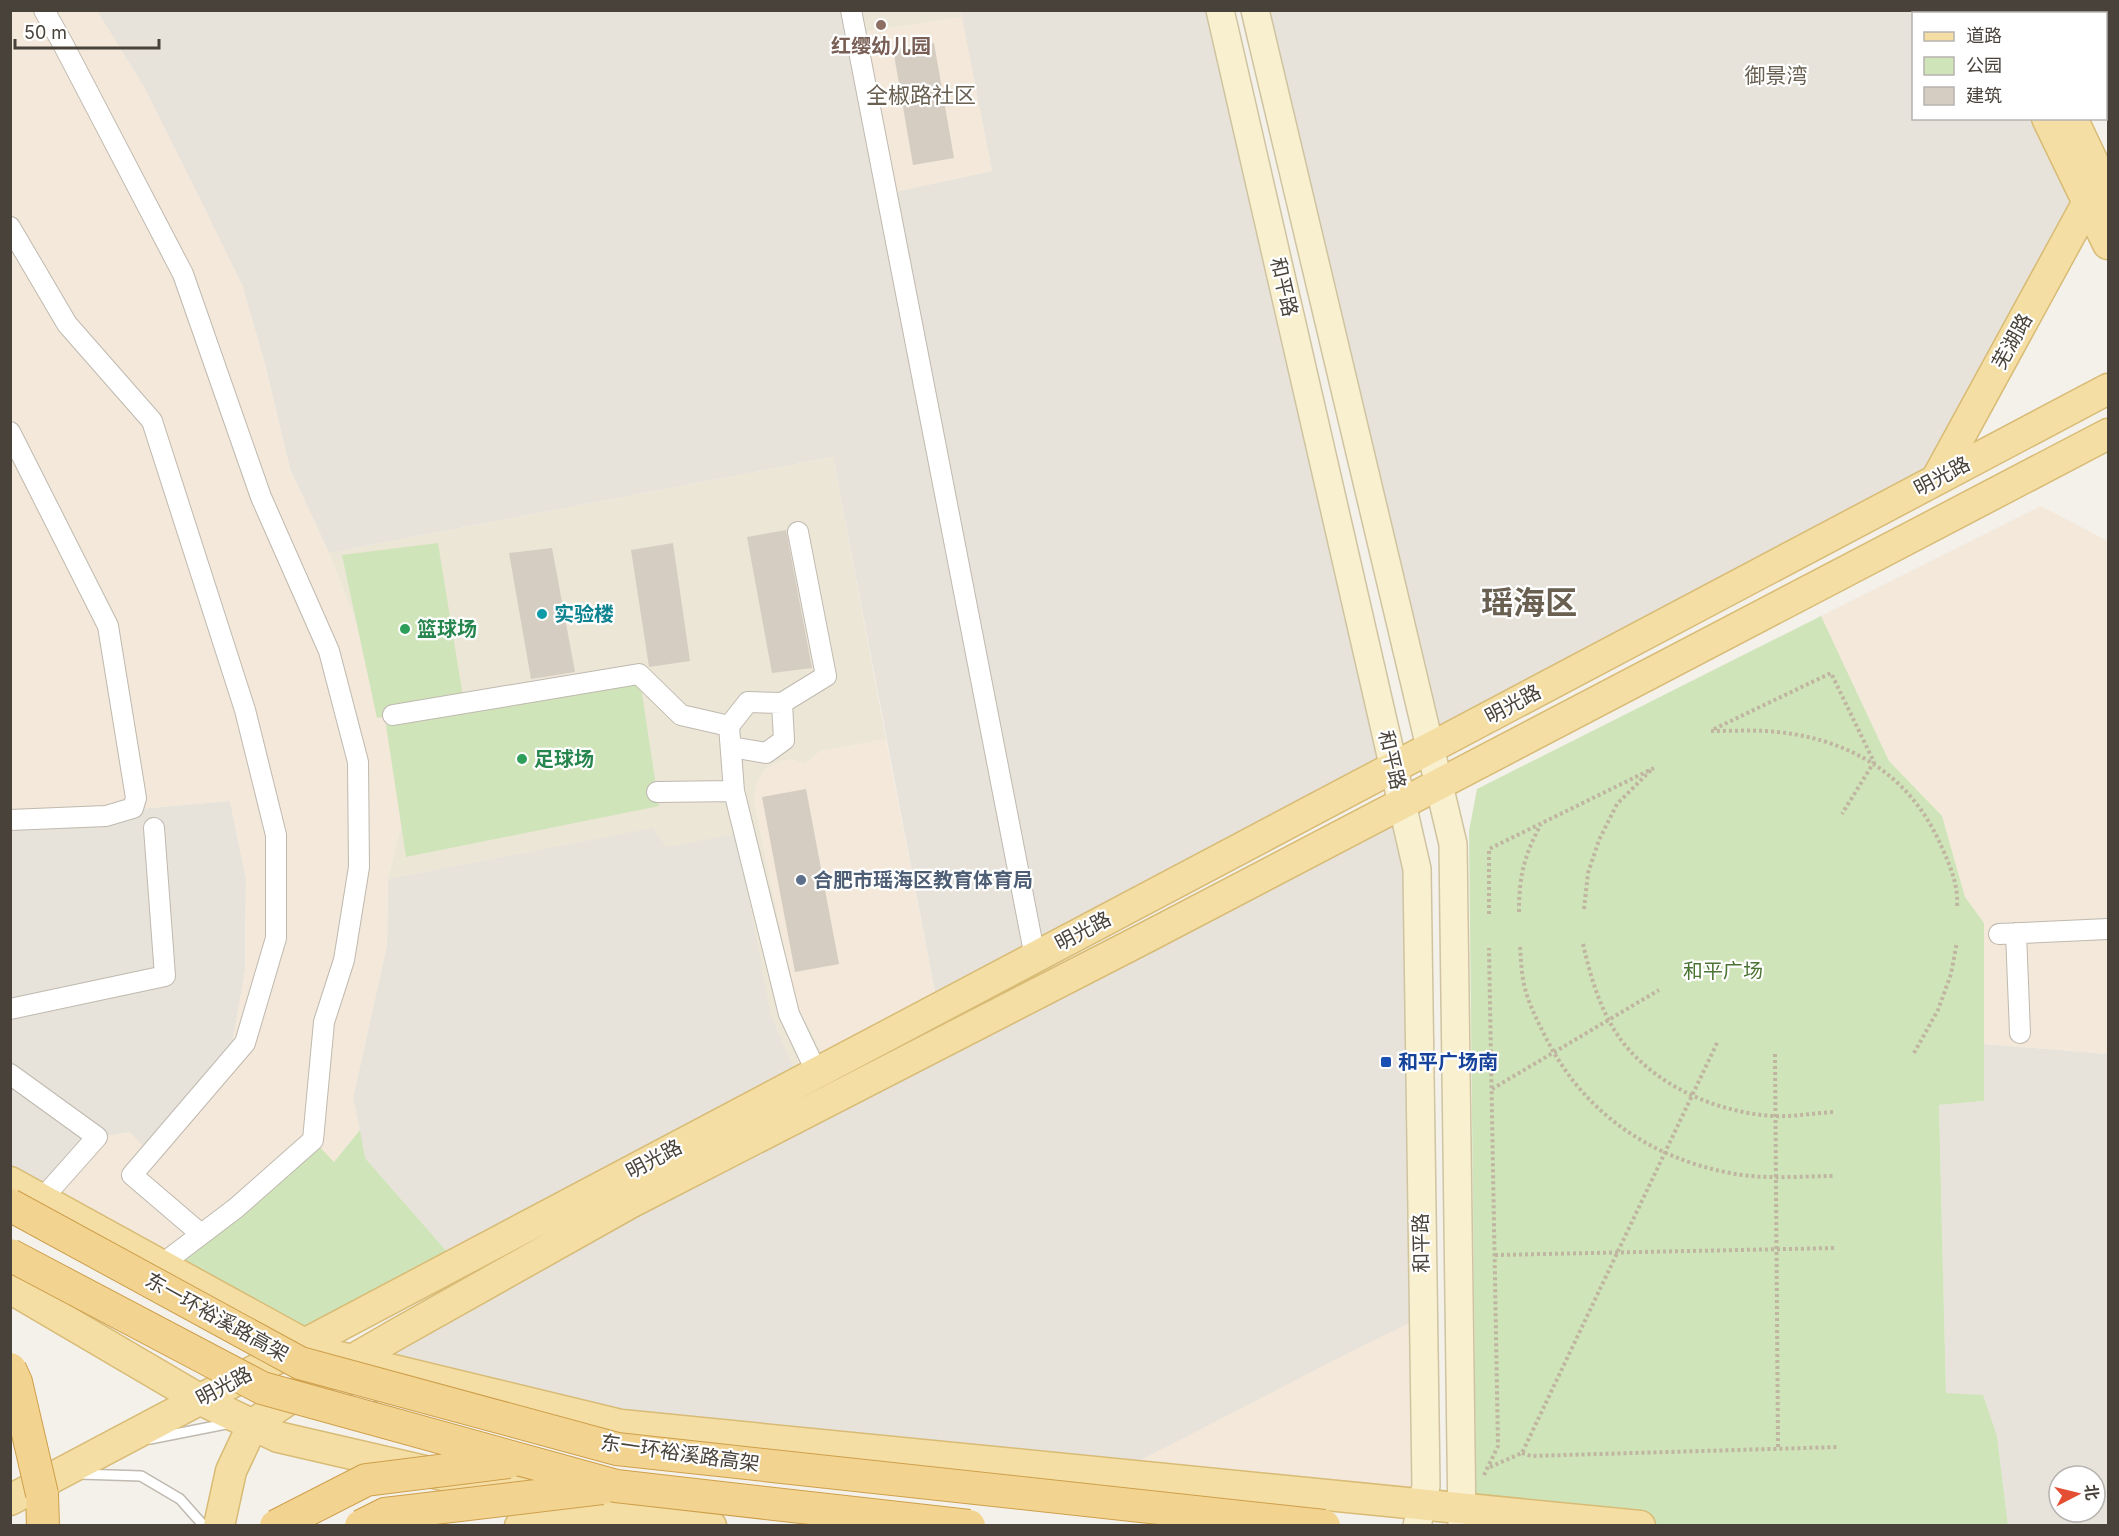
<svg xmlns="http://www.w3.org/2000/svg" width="2119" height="1536" viewBox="0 0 2119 1536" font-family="Inter,'Noto Sans SC',sans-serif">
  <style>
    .residential { fill: #e7e3da; fill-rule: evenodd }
    .commercial { fill: #f3e8d9 }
    .education { fill: #ece6d7 }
    .green { fill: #d0e4b9 }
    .building { fill: #d5cdc2 }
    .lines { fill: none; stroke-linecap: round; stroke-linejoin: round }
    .service-casing { stroke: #bfb9af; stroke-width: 12 }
    .minor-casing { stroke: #bfb9af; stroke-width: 22 }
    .secondary-casing { stroke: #cfc3a0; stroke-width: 30 }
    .primary-casing { stroke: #d8bb75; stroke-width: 33 }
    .trunk-casing { stroke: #ce9f4b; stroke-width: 34 }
    .path { stroke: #bfb5a1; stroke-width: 4; stroke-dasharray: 3 3; stroke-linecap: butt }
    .service { stroke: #fff; stroke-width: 9 }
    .minor { stroke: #fff; stroke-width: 20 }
    .secondary { stroke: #f9f0d0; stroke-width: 27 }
    .primary { stroke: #f4dea4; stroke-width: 30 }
    .trunk { stroke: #f2d490; stroke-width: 32 }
    .trunk-bridge-casing { stroke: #ce9f4b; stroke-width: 34; stroke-linecap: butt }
    .trunk-bridge { stroke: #f2d490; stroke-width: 32 }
    .education-dot { fill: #8d6e63; stroke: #fff; stroke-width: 2 }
    .culture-dot { fill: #0f9aa8; stroke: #fff; stroke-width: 2 }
    .leisure-dot { fill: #2e9e5b; stroke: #fff; stroke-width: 2 }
    .service-dot { fill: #5c6f8a; stroke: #fff; stroke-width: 2 }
    .transit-dot { fill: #1a4fb4; stroke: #fff; stroke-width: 2 }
    .labels { text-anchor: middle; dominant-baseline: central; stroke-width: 4.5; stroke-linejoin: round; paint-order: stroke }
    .education-label { font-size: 20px; font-weight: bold; fill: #785e54; stroke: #fff }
    .street-label { font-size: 20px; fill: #48423a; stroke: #fff }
    .culture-label { font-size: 20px; font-weight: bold; fill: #0d838f; stroke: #fff; text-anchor: start }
    .leisure-label { font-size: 20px; font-weight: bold; fill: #27864d; stroke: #fff; text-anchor: start }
    .service-label { font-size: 20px; font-weight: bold; fill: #4e5e75; stroke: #fff; text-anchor: start }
    .park-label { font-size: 20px; fill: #4b7432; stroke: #fff }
    .transit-label { font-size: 20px; font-weight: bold; fill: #164399; stroke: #fff; text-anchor: start }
    .neighbourhood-label { font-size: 21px; fill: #696052; stroke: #fff }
    .quarter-label { font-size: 22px; fill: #696052; stroke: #fff }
    .town-label { font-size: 32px; font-weight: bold; fill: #696052; stroke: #fff }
  </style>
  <rect width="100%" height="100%" fill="#f4f1eb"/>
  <!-- residential -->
  <path class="residential" d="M97,11H851L887,193L992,171L960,11H1220L1394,767L938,1008L833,457L329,553L290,469L265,364L242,285L144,87Z
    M1255,11H1994L1995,13L1914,14V118L2047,119L2088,202L1936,480L1430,748Z
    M230,801L246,879L245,971L229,1062L151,1154L41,1200L11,1182L10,820Z
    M1402,803L1422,1317L1114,1474L621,1425L351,1360Z
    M654,827L737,834L799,1082L457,1263L365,1158L353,1098L387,945L388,879Z
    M1984,1044L2108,1054V1525H2008L1997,1436L1946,1393L1939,1105L1984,1101ZM2059,1476H2095V1512H2059Z"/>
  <!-- commercial -->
  <path class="commercial" d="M10,11H97L144,87L206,211L242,285L265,364L290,469L329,553L377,676L403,817L388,879L387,945L353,1098L360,1130L334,1162L313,1141L161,1265L41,1200L97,1137L130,1132L150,1153L229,1062L245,971L246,879L230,801L11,820Z
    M2058,11H2108V118L2106,111V14L2059,13Z
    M962,17L992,171L887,194L855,33Z
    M2041,506L2108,541V1054L1984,1044V923L1965,897L1942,816L1889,761L1821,616Z
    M886,739L938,1008L830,1066L796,1004L754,802L756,784L765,769L781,761L792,759L805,764L820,751Z
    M1422,1317V1504L1114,1474L1350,1352Z"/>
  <!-- education -->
  <path class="education" d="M851,11H960L962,17L855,33Z
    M833,457L886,739L820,751L805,764L792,759L781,761L765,769L756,784L754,802L796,1004L830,1066L799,1082L770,1013L737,834L666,847L653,828L388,879L403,817L377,676L329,553Z"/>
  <!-- green -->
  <path class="green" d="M438,543L464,703L377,718L342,555Z
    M1821,616L1889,761L1942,816L1965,897L1984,923V1101L1939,1105L1946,1393L1983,1395L1997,1436L2008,1525L1640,1526L1462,1508L1476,1486L1469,831L1477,789Z
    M639,674L659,806L406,857L386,725Z
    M360,1130L365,1158L457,1263L304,1344L161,1265L313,1140L334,1162Z"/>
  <!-- building -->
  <path class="building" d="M934,43L954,158L913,165L893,49Z
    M786,530L812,668L772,673L747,537Z
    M673,543L690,661L649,667L631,550Z
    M552,548L575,672L531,679L509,553Z
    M806,789L839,964L795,972L762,797Z"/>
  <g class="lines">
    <!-- service casing -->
    <g class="service-casing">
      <path id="service" d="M348,1401L379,1395
        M150,1439L231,1423
        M80,1474L141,1476L180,1499L204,1526"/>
    </g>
    <!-- minor casing -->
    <g class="minor-casing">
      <path id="minor" d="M44,10L63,44L183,274L261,497L329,651L358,762L359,867L344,960L324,1022L313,1140L236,1208L161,1265
        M851,10L1035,957
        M10,227L67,324L152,421L245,710L276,835V938L245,1043L132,1175L201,1234
        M10,432L108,626L136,798L133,808L106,816L10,820
        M393,715L639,674L681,715L729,726L734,791L789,1014L817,1073
        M729,726L748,702L782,703
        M731,747L766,753L784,740L782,703L826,676L798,532
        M657,792L734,791
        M2016,933L2020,1033
        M1999,934L2108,929
        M10,1009L165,976L154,828
        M10,1074L97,1137L41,1200"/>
    </g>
    <!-- secondary casing -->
    <g class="secondary-casing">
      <path id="secondary" d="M1220,10L1417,869L1426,1486L1417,1526
        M1255,10L1453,844L1462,1526"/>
    </g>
    <!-- primary casing -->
    <g class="primary-casing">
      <path id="primary" d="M1994,10L1995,14
        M2020,10L2021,14
        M2047,118L2108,244
        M2072,118L2108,194
        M1936,480L2088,202
        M10,1182L319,1352L621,1425L1640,1526
        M10,1288L199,1399L278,1437L611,1514L711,1526
        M10,1500L2108,389
        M219,1526L231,1471L253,1424L314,1382L397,1334L630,1203L1147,937L2108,434
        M520,1526L591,1517"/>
    </g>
    <!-- trunk casing -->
    <g class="trunk-casing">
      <path id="trunk" d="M42,1494L43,1526"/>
    </g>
    <!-- path -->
    <path class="path" d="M1714,729L1831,673L1874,762L1842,814
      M1711,731C1729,731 1748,730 1766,731C1843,736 1906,770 1939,841C1948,861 1959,884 1957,907
      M1584,909L1588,873L1599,840L1617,804L1651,770
      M1519,912C1519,876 1524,856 1541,824
      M1489,914V849L1654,768
      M1583,944C1591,979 1602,1017 1625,1045C1660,1088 1720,1113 1774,1116C1794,1117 1814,1113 1834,1112
      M1520,947C1521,957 1521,968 1523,979C1526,998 1535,1016 1544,1034C1581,1110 1647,1157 1730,1173C1764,1180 1801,1176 1835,1176
      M1914,1053L1938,1010L1951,974L1957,942
      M1775,1054L1778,1448
      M1492,1089L1659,990
      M1495,1255L1836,1248
      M1522,1453L1531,1456L1839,1447
      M1490,1467L1522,1453L1718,1041
      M1484,1475L1498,1446L1489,948"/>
    <!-- service -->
    <use href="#service" class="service"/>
    <!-- minor -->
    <use href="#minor" class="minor"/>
    <!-- secondary -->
    <use href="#secondary" class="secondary"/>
    <!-- primary -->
    <use href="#primary" class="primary"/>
    <!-- trunk -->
    <use href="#trunk" class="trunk"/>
    <!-- trunk-bridge casing -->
    <g class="trunk-bridge-casing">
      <path id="trunk-bridge" d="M10,1205L300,1363L617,1449L1324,1526
        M10,1255L262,1388L616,1486L969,1526
        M10,1369L16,1382L42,1494
        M276,1526L366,1480L509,1462
        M361,1526L385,1514L602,1488"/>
    </g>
    <!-- trunk-bridge -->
    <use href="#trunk-bridge" class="trunk-bridge"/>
  </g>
  <!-- markers -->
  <circle class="education-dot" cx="881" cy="25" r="6"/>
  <circle class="culture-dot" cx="542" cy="614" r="6"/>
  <g class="leisure-dot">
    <circle cx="405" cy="629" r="6"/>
    <circle cx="522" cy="759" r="6"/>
  </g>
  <circle class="service-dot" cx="801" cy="880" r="6"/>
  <rect class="transit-dot" x="1380" y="1056" width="12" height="12" rx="3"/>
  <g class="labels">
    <!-- education labels -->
    <g class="education-label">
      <text x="881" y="46">红缨幼儿园</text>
    </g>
    <!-- street labels -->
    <g class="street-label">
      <text transform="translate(1284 287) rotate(77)">和平路</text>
      <text transform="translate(2012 341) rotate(-61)">芜湖路</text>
      <text transform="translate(1942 476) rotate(-28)">明光路</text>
      <text transform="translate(1513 704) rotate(-28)">明光路</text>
      <text transform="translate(1392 760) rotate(77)">和平路</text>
      <text transform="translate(1083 931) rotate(-28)">明光路</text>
      <text transform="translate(654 1159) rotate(-28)">明光路</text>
      <text transform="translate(1421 1243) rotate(-91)">和平路</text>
      <text transform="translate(217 1317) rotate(29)">东一环裕溪路高架</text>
      <text transform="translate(224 1386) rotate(-28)">明光路</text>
      <text transform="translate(680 1453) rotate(8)">东一环裕溪路高架</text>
    </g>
    <!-- culture labels -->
    <g class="culture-label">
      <text x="554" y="614">实验楼</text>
    </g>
    <!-- leisure labels -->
    <g class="leisure-label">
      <text x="417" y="629">篮球场</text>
      <text x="534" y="759">足球场</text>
    </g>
    <!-- service labels -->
    <g class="service-label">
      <text x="813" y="880">合肥市瑶海区教育体育局</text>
    </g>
    <!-- park labels -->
    <g class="park-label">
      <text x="1723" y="971">和平广场</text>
    </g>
    <!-- transit labels -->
    <g class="transit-label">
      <text x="1398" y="1062">和平广场南</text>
    </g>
    <!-- neighbourhood labels -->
    <g class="neighbourhood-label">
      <text x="1776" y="75">御景湾</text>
    </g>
    <!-- quarter labels -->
    <g class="quarter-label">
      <text x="921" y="95">全椒路社区</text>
    </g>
    <!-- town labels -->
    <g class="town-label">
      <text x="1529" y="602">瑶海区</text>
    </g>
  </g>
  <!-- border -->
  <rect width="2119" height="1536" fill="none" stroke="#48423a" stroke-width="24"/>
  <!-- legend -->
  <rect x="1912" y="12" width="195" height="108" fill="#ffffff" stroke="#b6b3b0" stroke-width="1.5"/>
  <rect x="1924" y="32" width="30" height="9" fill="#f4dea4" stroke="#b6b3b0" stroke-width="1.5"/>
  <text x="1966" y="42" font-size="18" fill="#48423a">道路</text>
  <rect x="1924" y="57" width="30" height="18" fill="#d0e4b9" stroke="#b6b3b0" stroke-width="1.5"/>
  <text x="1966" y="72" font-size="18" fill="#48423a">公园</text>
  <rect x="1924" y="87" width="30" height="18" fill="#d5cdc2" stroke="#b6b3b0" stroke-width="1.5"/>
  <text x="1966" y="102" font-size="18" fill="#48423a">建筑</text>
  <!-- north arrow -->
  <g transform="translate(2077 1494) rotate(83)"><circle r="28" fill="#ffffff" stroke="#b6b3b0" stroke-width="1.5"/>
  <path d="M0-4.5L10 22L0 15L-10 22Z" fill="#e44e32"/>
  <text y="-9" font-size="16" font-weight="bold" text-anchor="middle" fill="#48423a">北</text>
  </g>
  <!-- scale -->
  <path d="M15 39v9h144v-9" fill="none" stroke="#48423a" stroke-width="3"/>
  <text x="24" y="39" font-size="18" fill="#48423a" stroke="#ffffff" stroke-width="4.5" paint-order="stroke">50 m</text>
</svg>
